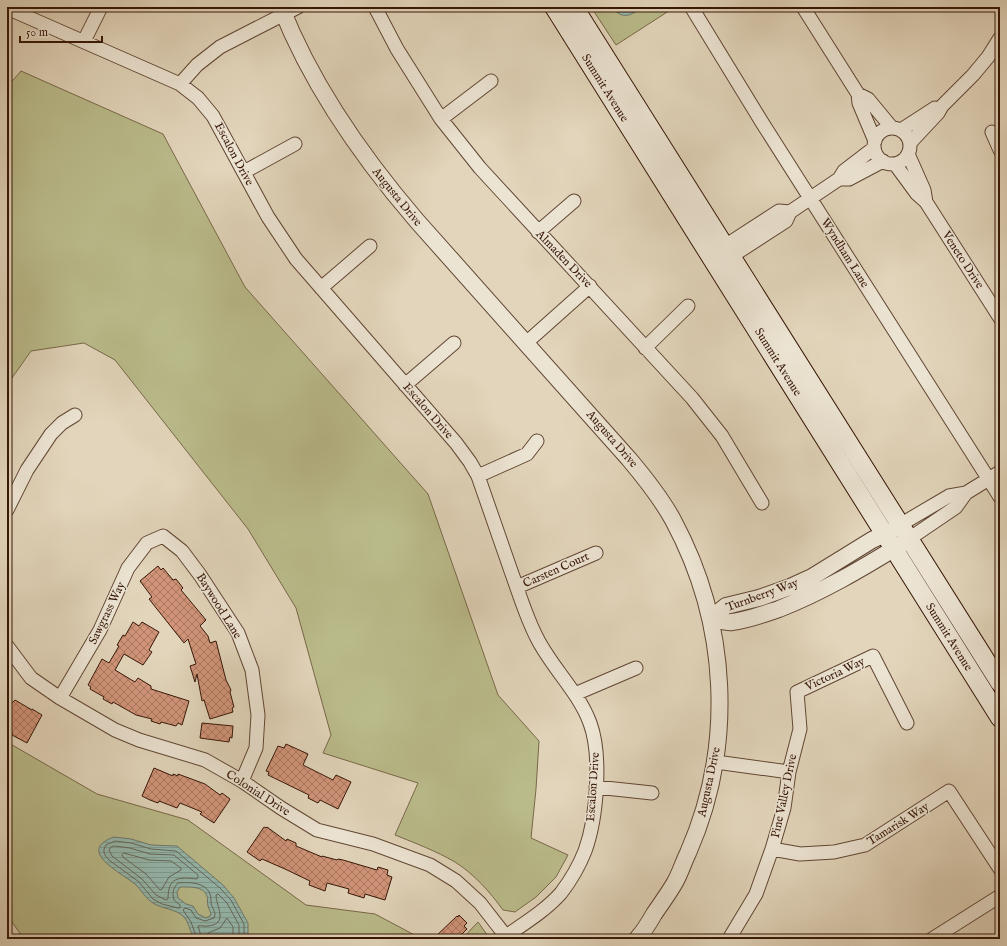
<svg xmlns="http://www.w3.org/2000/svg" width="1007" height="946" viewBox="0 0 1007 946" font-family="'IM FELL English',serif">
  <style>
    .green { fill: #babb8b; stroke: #786848 }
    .water { fill: url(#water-rules); stroke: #6f786b; fill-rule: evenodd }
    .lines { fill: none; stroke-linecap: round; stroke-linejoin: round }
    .shore { stroke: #66685a; stroke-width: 1 }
    .building { fill: url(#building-cross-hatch); stroke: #361606 }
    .minor-casing { stroke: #614633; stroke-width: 15 }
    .tertiary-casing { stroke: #614633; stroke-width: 18 }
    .secondary-casing { stroke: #361606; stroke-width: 20 }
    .minor { stroke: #ece4d3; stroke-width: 13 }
    .tertiary { stroke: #ece4d3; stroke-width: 16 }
    .secondary { stroke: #ece4d3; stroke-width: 18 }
    .labels { text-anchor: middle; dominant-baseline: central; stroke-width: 3; stroke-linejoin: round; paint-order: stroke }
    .street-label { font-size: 12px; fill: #361606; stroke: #ece4d3 }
  </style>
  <defs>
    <pattern id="water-rules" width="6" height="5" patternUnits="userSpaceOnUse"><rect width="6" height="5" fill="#95b9ae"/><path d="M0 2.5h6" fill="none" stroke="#819e94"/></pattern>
    <pattern id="building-cross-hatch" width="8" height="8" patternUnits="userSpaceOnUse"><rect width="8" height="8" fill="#d19479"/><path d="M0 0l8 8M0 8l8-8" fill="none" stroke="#aa7861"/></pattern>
  </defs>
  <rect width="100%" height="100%" fill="#e2d5bb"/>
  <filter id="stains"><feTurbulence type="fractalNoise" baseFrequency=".005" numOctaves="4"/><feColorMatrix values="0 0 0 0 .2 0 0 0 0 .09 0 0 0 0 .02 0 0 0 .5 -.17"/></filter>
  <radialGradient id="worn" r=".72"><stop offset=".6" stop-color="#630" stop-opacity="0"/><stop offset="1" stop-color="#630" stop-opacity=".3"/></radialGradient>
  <!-- green -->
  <path class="green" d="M591,7H675L616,45Z
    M21,71L163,134L245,287L428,494L498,695L539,741L536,789L531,838L568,855L556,877L536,897L515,912L503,910C490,892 474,874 455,862C436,851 415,843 395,835L418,783L323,753L331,735L296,608L248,529L115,360L84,343L31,351L7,385V87Z
    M7,742L97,794L188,820L306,905L375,914L422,939H24L7,915Z
    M478,922L490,939H462Z"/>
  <!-- water -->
  <path class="water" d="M612,7H643C631,15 623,21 612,7Z
    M114,837L131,839L151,845L177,846L223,885L234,898L248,923V939H194C190,932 189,922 184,917C177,909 162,909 153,903C146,899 142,891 136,885C124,874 74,851 114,837ZM180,887C189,887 204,886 207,896C208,899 207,903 208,906C209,910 211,912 211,915L206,918L198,914L193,906L186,904L178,898L177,892Z"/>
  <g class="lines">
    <!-- shore -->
    <path class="shore" d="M115,846L130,848L150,854L174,855L198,875V877L197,879C178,877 168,877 168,899L166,900L156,895L142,879L112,856L109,850L111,847Z
      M124,853L149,860L171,861L181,868V870L169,877L162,889L160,890L146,874L123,857L122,855Z
      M197,939L191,922L183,910L185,908L191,910L196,918L205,921L214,918C217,912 212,909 211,903C211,900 211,896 210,894C205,882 189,882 178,883C173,888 172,893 174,900L180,905V908H178L162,904L153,899L139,882L109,860C104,855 102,851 106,845L115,841L131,843L151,849L176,851L220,888L231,900L244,924V939
      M202,939L198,926C202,925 204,927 208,926C229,924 216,906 216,895L218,894L227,903L239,925V939
      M208,939V933L220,928L227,918L233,927V939"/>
  </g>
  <!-- building -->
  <path class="building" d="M158,566L161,570L163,568L173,580L176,579L183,588L181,590L206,620L200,626L208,636L210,643L216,641L226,680L231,690L230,692L234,707L232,708L233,712L210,719L204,700L202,701L197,674L195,682L190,666L196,664L188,639L184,643L149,599L152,597L140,581Z
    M133,622L139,626L142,622L159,632L149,650L152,652L143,665L124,654L115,670L135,682L138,678L151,686V689L189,701L182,725L178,723L176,726L161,722L160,724L151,721L152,719L136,715L113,702L112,704L103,699L104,697L90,689L91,687L88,685L102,659L109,663L119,646L117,645L123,635L125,636Z
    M15,700L32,710V709L42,715L27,743L12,735V733L7,730V701L12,703Z
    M202,723L233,726L232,738L230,737L229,742L200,738Z
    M286,744L308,754L303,765L333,780L336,775L351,782L338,809L320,800L318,803L308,798L309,795L268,775L269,772L266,771L278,746L284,748Z
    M154,768L173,776V774L178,776V774L205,784L220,795L222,793L230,799L229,801L214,823L200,814L202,812L180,803L177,808L159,801L158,803L150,800L142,796Z
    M264,827L266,828L267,827L286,841L287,839L296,843V846L322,857V856L337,860L338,859L343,860L377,870L378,867L388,870L387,875L392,877L385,900L365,894L364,898L348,893L349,889L327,883L325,891L309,885L310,881L285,869L262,859L260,861L247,852Z
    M459,915L467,923L464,926L467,929L457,939H433L457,916L458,917Z"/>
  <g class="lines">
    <!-- minor casing -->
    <g class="minor-casing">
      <path id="minor" d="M375,7L397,49L441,119L480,168L692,398L722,436L762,503
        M803,7L858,94L859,103L875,141
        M7,8L180,84L198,98L213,116L268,217L296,259L456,443L470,462L478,476C489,508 500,539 511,571C519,593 526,617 537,638C552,668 578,691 590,723C602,755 597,818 585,851C579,866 571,880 561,893C546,910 525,923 506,936
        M692,8L763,124L1000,497
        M84,41L101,7
        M180,84L197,65L220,47L298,7
        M858,94L868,99L892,128
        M441,119L491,81
        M874 146a18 18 0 1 1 36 0a18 18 0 1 1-36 0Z
        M901,130L935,108
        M992,132L1000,150
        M910,143L938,113L942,106L973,75L988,57L1000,38
        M908,154L924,190L926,202
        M895,164L917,194L926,202L1000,318
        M244,172L295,144
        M839,179H849L883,161
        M538,232L574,201
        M725,246L779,211L790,212
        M732,256L786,221L790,212L839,179L844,171L874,148
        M321,288L370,246
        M526,343L590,286
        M645,348L688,306
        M405,385L454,343
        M478,476L527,454L537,441
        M7,510L27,470L51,434L62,423L75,415
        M893,529L949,496L966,493L1000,472
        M903,543L956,507L966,493
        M517,587L596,553
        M7,646L31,678L60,698L115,730L139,740L205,760L242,781L281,808L317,830L373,844L430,865L456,881L480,903L508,939
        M575,694L636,668
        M60,698L100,630L128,568L147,543L163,536L182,551L200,575L238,633L252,670L258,715L256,748L242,781
        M716,762L789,772
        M596,787L652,793
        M772,849L800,854L834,852L865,845L949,791L1000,869
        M729,939L756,894L772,849L784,808L789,772L800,729L797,692L873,656L907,723
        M932,939L1000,896"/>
    </g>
    <!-- tertiary casing -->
    <g class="tertiary-casing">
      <path id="tertiary" d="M281,7C312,86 362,157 417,221L629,459C645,478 661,498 673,520C729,624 735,746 688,853C683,863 680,874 674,884C668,894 661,904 654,914C649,923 644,931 637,939
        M711,618C717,620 726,623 732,622C748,620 764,614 779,609C822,592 861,569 900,545
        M711,618L726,606L759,598L790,587L812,577L872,540L891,531"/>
    </g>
    <!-- secondary casing -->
    <g class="secondary-casing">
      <path id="secondary" d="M554,7L1000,718
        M574,7L1000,683"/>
    </g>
    <!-- minor -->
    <use href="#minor" class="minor"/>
    <!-- tertiary -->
    <use href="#tertiary" class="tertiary"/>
    <!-- secondary -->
    <use href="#secondary" class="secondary"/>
  </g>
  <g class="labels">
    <!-- street labels -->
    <g class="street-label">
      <text transform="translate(605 88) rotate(58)">Summit Avenue</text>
      <text transform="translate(234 154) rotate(62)">Escalon Drive</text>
      <text transform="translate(397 197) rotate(51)">Augusta Drive</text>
      <text transform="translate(845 253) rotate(58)">Wyndham Lane</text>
      <text transform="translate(564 259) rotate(46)">Almaden Drive</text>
      <text transform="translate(963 260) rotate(57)">Veneto Drive</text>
      <text transform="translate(778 362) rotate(58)">Summit Avenue</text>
      <text transform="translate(428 411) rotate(49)">Escalon Drive</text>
      <text transform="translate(612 439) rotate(49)">Augusta Drive</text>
      <text transform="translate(556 570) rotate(-24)">Carsten Court</text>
      <text transform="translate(762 595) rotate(-20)">Turnberry Way</text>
      <text transform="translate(219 606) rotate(58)">Baywood Lane</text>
      <text transform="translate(107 613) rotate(-64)">Sawgrass Way</text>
      <text transform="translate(949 637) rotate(58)">Summit Avenue</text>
      <text transform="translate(835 674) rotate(-25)">Victoria Way</text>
      <text transform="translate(709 782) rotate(-78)">Augusta Drive</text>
      <text transform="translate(593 787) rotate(-86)">Escalon Drive</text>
      <text transform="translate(258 793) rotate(33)">Colonial Drive</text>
      <text transform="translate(784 796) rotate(-78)">Pine Valley Drive</text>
      <text transform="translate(898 824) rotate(-32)">Tamarisk Way</text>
    </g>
  </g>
  <!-- margin -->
  <rect width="1007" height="946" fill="none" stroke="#e2d5bb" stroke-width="24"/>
  <rect x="8" y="8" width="991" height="930" fill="none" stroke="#361606" stroke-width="2"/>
  <rect x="12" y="12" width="983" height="922" fill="none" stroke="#361606"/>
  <!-- scale -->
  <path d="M20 36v6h82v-6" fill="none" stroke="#361606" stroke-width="2"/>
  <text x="26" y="36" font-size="12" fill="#361606" stroke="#ece4d3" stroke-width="3" paint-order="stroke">50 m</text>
  <rect width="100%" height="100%" filter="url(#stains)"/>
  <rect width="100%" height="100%" fill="url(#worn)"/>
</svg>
